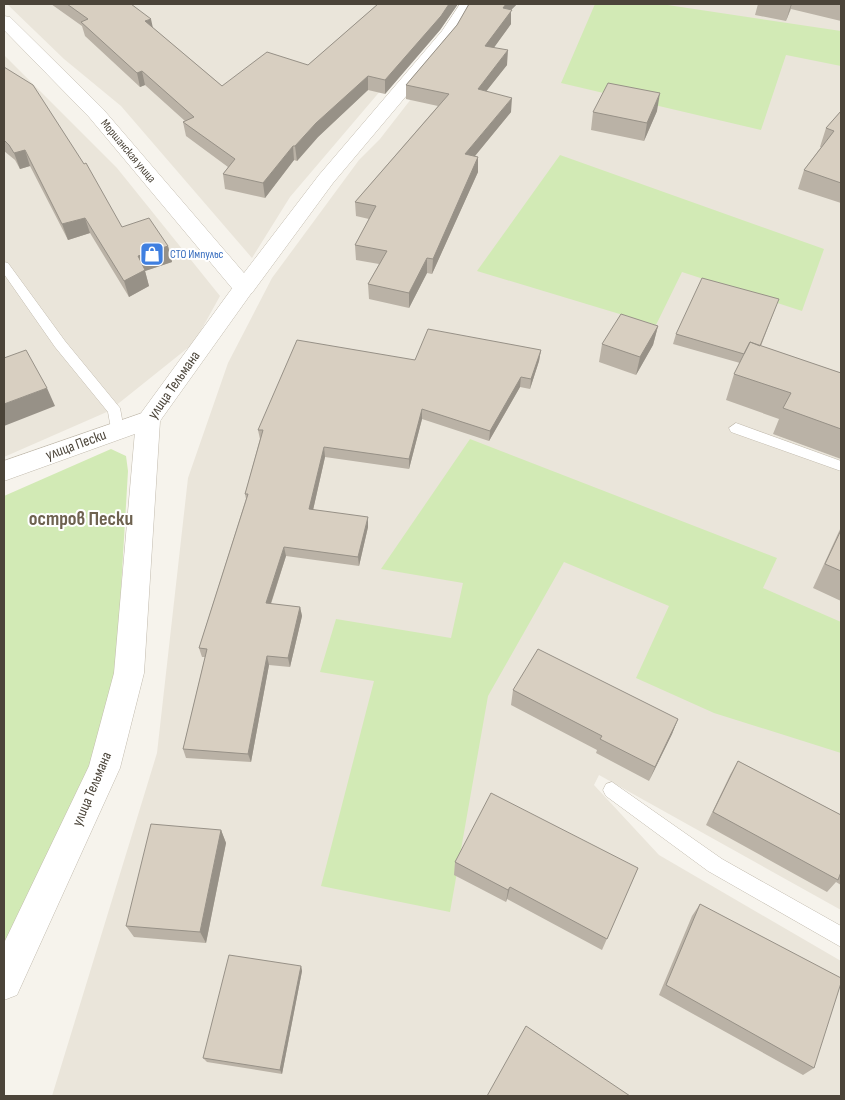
<svg xmlns="http://www.w3.org/2000/svg" width="845" height="1100" viewBox="0 0 845 1100" font-family="'Sofia Sans Condensed',sans-serif">
  <style>
    .residential { fill: #eae5da }
    .green { fill: #d2eab5 }
    .lines { fill: none; stroke-linecap: round; stroke-linejoin: round }
    .service-casing { stroke: #c2bbae; stroke-width: 1 }
    .minor-casing { stroke: #c2bbae; stroke-width: 1 }
    .tertiary-casing { stroke: #c2bbae; stroke-width: 1 }
    .service { fill: #fff; fill-rule: evenodd }
    .minor { fill: #fff; fill-rule: evenodd }
    .tertiary { fill: #fff; fill-rule: evenodd }
    .wall { fill: #bab2a6 }
    .shaded-wall { fill: #979187 }
    .building { fill: #d8cfc1; stroke: #979187 }
    .labels { text-anchor: middle; dominant-baseline: central; stroke-width: 4; stroke-linejoin: round; paint-order: stroke }
    .far-street-label { font-size: 12px; fill: #4b4439; stroke: #fff }
    .far-shop-label { font-size: 12px; fill: #366cbe; stroke: #fff; text-anchor: start }
    .street-label { font-size: 15px; fill: #4b4439; stroke: #fff }
    .district-label { font-size: 20px; font-weight: bold; fill: #6e6250; stroke: #fff }
  </style>
  <rect width="100%" height="100%" fill="#f6f3ec"/>
  <!-- residential -->
  <path class="residential" d="M7,4H449L433,29L290,197L252,258L121,106L64,59Z
    M479,4H841V910L599,775L594,785L659,855L841,961V1096H52L157,753L188,478L228,363L272,278L359,160L380,139L459,37Z
    M4,55L117,168L220,296L194,343L109,411L4,457Z"/>
  <!-- green -->
  <path class="green" d="M595,4H661L841,31V66L786,55L761,130L561,83Z
    M560,155L824,249L802,311L682,272L656,325L477,271Z
    M470,439L777,558L763,588L841,622V753L714,713L636,678L669,606L564,562L488,696L450,912L321,886L374,681L320,672L336,619L451,638L463,583L381,569Z
    M111,449L126,456L128,471L116,674L88,773L4,944V496Z"/>
  <g class="lines">
    <!-- service casing -->
    <g class="service-casing">
      <path id="service" d="M4,262L8,263L65,341L120,408L124,430L122,434H112L108,412L55,347L4,274Z
        M736,423L841,461V471L731,432L729,428Z
        M612,782L722,859L841,926V947L708,871L606,796L603,790L606,784Z"/>
    </g>
    <!-- minor casing -->
    <g class="minor-casing">
      <path id="minor" d="M460,4H476L455,38L333,183L252,293L244,295L236,293L89,117L4,30V16L10,17L103,109L244,273L319,175L442,31Z
        M148,411L157,414L160,420L157,426L4,481V461Z"/>
    </g>
    <!-- tertiary casing -->
    <g class="tertiary-casing">
      <path id="tertiary" d="M244,281L252,283L255,288L160,421L144,673L120,768L17,995L4,1000V943L89,766L114,673L136,420L236,283Z"/>
    </g>
    <!-- service -->
    <use href="#service" class="service"/>
    <!-- minor -->
    <use href="#minor" class="minor"/>
    <!-- tertiary -->
    <use href="#tertiary" class="tertiary"/>
  </g>
  <!-- wall -->
  <path class="wall" d="M51,4H131L153,28L222,86L308,65L378,4H458L440,30L385,94L368,90L318,137L297,161L294,160L265,198L225,189L223,174L228,167L186,136L183,122L185,121L145,85L140,87L85,36L82,26Z
    M469,4H517L511,10V24L494,47L507,65L486,91L511,112L475,156L478,157V172L432,274L427,273L409,308L369,299L368,284L379,264L356,260L355,245L369,219L356,216L355,202L438,106L406,99V85L457,25Z
    M758,4H841V21L791,9L786,21L755,15Z
    M4,67L122,227L168,246L172,262L145,271L149,286L129,297L90,233L68,240L30,166L20,169L15,160L4,151Z
    M657,111L644,141L591,130L593,112Z
    M841,111V203L798,189L804,170L821,147H820L826,128Z
    M775,309L761,346L841,373V459L773,434L779,419L726,400L734,374L740,363L673,344L676,334Z
    M658,326L653,345L636,375L599,362L602,344Z
    M541,350L539,361L530,389L520,387L489,441L422,419L409,469L325,457L313,510L368,527L359,566L286,556L271,604L300,607L302,616L290,667L269,665L251,762L186,758L183,749L205,657H202L199,648L246,499L245,494L260,439L258,430L415,360Z
    M841,527V601L813,588Z
    M513,690L678,719L672,734L649,781L596,753L597,750L511,705Z
    M738,761L841,815V885L836,882L827,892L706,825L730,775Z
    M221,830L226,843L206,943L134,937L126,926Z
    M455,862L638,868L602,950L507,899L506,902L454,875Z
    M700,904L814,1068L803,1075L659,995L692,916Z
    M301,966L302,971L282,1074L207,1062L203,1058Z"/>
  <!-- shaded-wall -->
  <path class="shaded-wall" d="M449,4H458L440,30L385,94V80Z
    M506,4H517L511,10V24L485,60V46L503,8Z
    M791,4H792L786,21Z
    M151,19L154,33L145,21Z
    M508,50L507,65L477,103L478,89Z
    M142,71L145,85L140,87L137,73Z
    M368,76V90L318,137L297,161L295,146L316,123Z
    M660,93L657,111L644,141L647,123Z
    M512,98L511,112L465,168V154Z
    M293,146L294,160L265,198L263,183Z
    M25,150L30,166L20,169L14,153Z
    M478,157V172L432,274L433,259Z
    M85,218L90,233L68,240L62,224Z
    M168,246L172,262L145,271L149,286L129,297L124,281L138,256Z
    M427,258V273L409,308V293Z
    M658,326L653,345L636,375L640,357Z
    M541,350L539,361L530,389L531,379Z
    M521,377L520,387L489,441L490,431Z
    M47,388L55,406L4,426V404Z
    M422,409V419L409,469V459Z
    M324,447L325,457L311,519L309,509Z
    M368,517V527L359,566L358,557Z
    M284,547L286,556L268,612L266,603Z
    M300,607L302,616L290,667L288,658Z
    M267,656L269,665L251,762L248,754Z
    M678,719L672,734L649,781L655,767Z
    M221,830L226,843L206,943L200,932Z
    M510,887L507,899L506,902L508,890Z
    M301,966L302,971L282,1074L280,1070Z"/>
  <!-- building -->
  <path class="building" d="M67,4H131L151,19L145,21L222,86L267,52L308,65L378,4H449L441,16L385,80L368,76L316,123L295,146H293L263,183L223,174L235,159L183,122L194,117L142,71L137,73L81,22L88,19Z
    M469,4H506L503,8L512,10L485,46L508,50L478,89L512,98L465,154L478,157L433,259L427,258L409,293L368,284L387,251L355,245L376,206L355,202L449,94L406,85L457,25Z
    M4,67L33,85L84,164L86,163L122,227L149,218L168,246L138,256L145,270L124,281L85,218L62,224L25,150L14,153L9,145L4,140Z
    M608,83L660,93L647,123L593,112Z
    M841,111V183L804,170L834,131L826,128Z
    M702,278L779,299L760,346L750,342L744,354L676,334Z
    M621,314L658,326L640,357L602,344Z
    M428,329L541,350L531,379L521,377L490,431L422,409L409,459L324,447L309,509L368,517L358,557L284,547L266,603L300,607L288,658L267,656L248,754L183,749L207,649L199,648L248,494H245L263,430H258L297,340L415,360Z
    M750,342L841,373V429L783,408L791,393L734,374Z
    M26,350L47,388L4,404V358Z
    M841,530V571L825,564Z
    M538,649L678,719L655,767L600,739L602,736L513,690Z
    M738,761L841,815V872L838,880L713,812Z
    M491,793L638,868L607,939L510,887L508,890L455,862Z
    M151,824L221,830L200,932L126,926Z
    M700,904L841,978V983L814,1068L666,985Z
    M229,955L301,966L280,1070L203,1058Z
    M526,1026L630,1096H487Z"/>
  <!-- icons -->
  <defs>
    <g id="shop-square" transform="scale(1.25)"><rect x="-9" y="-9" width="18" height="18" rx="4" fill="#3f7fe0" stroke="#fff"/><path d="M-5-2.5h2.3a2.7 3.5 0 0 1 5.4 0H5L5.5 6h-11ZM-1.5-2.5h3a1.5 2.3 0 0 0-3 0Z" fill="#fff"/></g>
  </defs>
  <g fill-rule="evenodd">
    <use href="#shop-square" x="152" y="254"/>
  </g>
  <g class="labels">
    <!-- far-street labels -->
    <g class="far-street-label">
      <text transform="translate(128 151) rotate(50)">Моршанская улица</text>
    </g>
    <!-- far-shop labels -->
    <g class="far-shop-label">
      <text x="170" y="254">СТО Импульс</text>
    </g>
    <!-- street labels -->
    <g class="street-label">
      <text transform="translate(174 385) rotate(-55)">улица Тельмана</text>
      <text transform="translate(76 445) rotate(-20)">улица Пески</text>
      <text transform="translate(92 789) rotate(-67)">улица Тельмана</text>
    </g>
    <!-- district labels -->
    <g class="district-label">
      <text x="81" y="519">остров Пески</text>
    </g>
  </g>
  <!-- border -->
  <rect width="845" height="1100" fill="none" stroke="#4b4439" stroke-width="10"/>
</svg>
